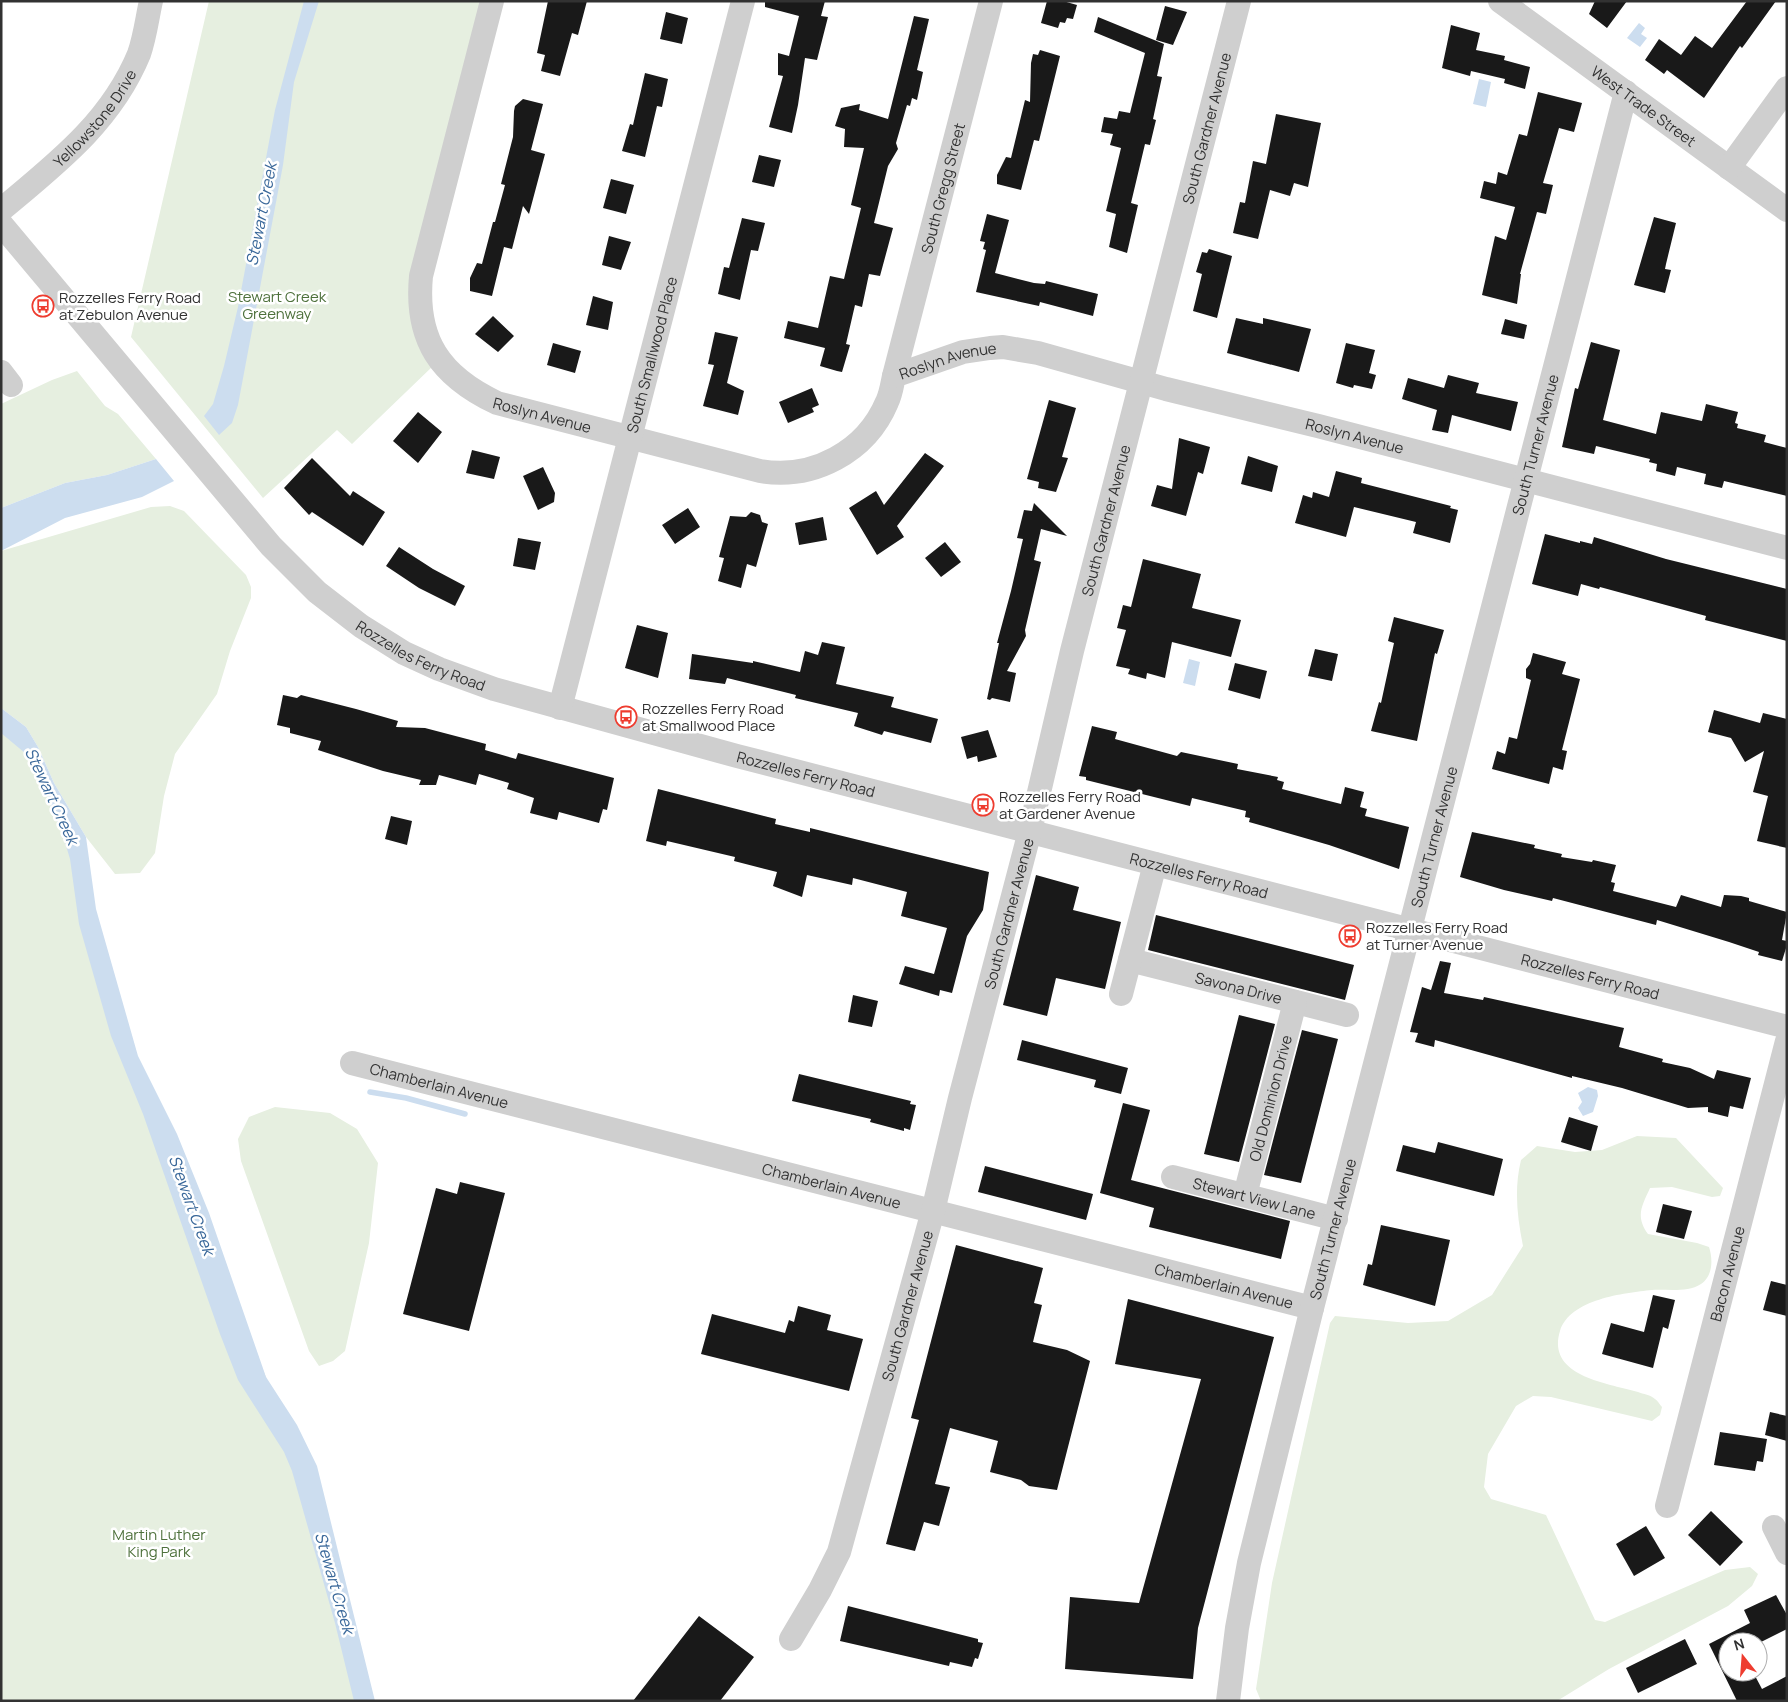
<svg xmlns="http://www.w3.org/2000/svg" width="1788" height="1702" viewBox="0 0 1788 1702" font-family="Manrope,sans-serif">
  <style>
    .green { fill: #e6efe0 }
    .water { fill: #ccddef }
    .lines { fill: none; stroke-linecap: round; stroke-linejoin: round }
    .stream { stroke: #ccddef; stroke-width: 5.5 }
    .building { fill: #191919 }
    .minor { stroke: #cfcfcf; stroke-width: 24 }
    .labels { text-anchor: middle; dominant-baseline: central; stroke-width: 5; stroke-linejoin: round; paint-order: stroke }
    .street-label { font-size: 15px; fill: #323232; stroke: #fff }
    .park-label { font-size: 15px; fill: #4e713c; stroke: #fff }
    .poi-label { font-size: 15px; fill: #323232; stroke: #fff; text-anchor: start }
    .water-label { font-size: 16px; font-style: italic; fill: #3a689a; stroke: #fff }
  </style>
  <rect width="100%" height="100%" fill="#fff"/>
  <!-- green -->
  <path class="green" d="M209,1H485L416,269L433,366L352,444L337,430L263,498L131,337Z
    M77,371L105,406L118,414L156,459L107,475L65,483L1,508V404L52,380Z
    M170,506L184,511L246,575L251,587V598L230,651L217,694L175,754L164,796L155,853L140,873L115,874L86,837L54,783L38,747L26,727L1,708V551L151,507Z
    M1,722L49,784L119,1021L301,1462L365,1701H1Z
    M275,1107L330,1113L357,1129L378,1163L369,1243L345,1351L333,1361L319,1366L309,1351L241,1161L238,1139L249,1117Z
    M1637,1136L1676,1138L1723,1188L1720,1196L1712,1197L1672,1187L1650,1188C1642,1206 1635,1216 1648,1234L1697,1243L1709,1247C1713,1259 1713,1276 1701,1284C1687,1293 1667,1289 1652,1290C1624,1293 1570,1299 1560,1331C1546,1376 1607,1383 1638,1392C1643,1394 1651,1395 1655,1399C1658,1401 1660,1405 1662,1407L1660,1415L1652,1421L1551,1397L1533,1396L1516,1406L1488,1454L1484,1487L1491,1499L1546,1515L1595,1620L1605,1622L1725,1570L1750,1567L1758,1574L1752,1586L1728,1606L1609,1669L1557,1701H1261L1256,1689L1272,1583L1330,1323L1335,1316L1408,1323L1448,1321L1492,1295L1523,1246C1517,1216 1514,1189 1521,1160L1537,1146L1575,1152L1602,1150Z"/>
  <!-- water -->
  <path class="water" d="M304,1H319L294,82L283,165L238,405L232,423L219,435L204,416L213,404L224,366L238,307L275,110Z
    M1639,23L1645,28L1641,34L1647,38L1640,47L1627,38Z
    M1479,79L1491,82L1486,107L1473,104Z
    M156,459L174,481L142,497L65,518L1,551V508L65,483L107,475Z
    M1189,659L1200,662L1195,686L1183,683Z
    M1,708L26,727L38,747L54,783L86,837L96,909L138,1056L177,1134L209,1213L266,1377L297,1425L317,1466L375,1701H354L335,1623L292,1471L284,1452L238,1380L220,1334L143,1114L111,1036L79,924L70,859L64,839L46,793L25,753L1,733Z
    M1588,1087L1597,1090L1598,1096L1593,1112L1583,1116L1578,1108L1582,1102L1578,1093Z"/>
  <g class="lines">
    <!-- stream -->
    <path class="stream" d="M370,1092L406,1098L465,1114"/>
  </g>
  <!-- building -->
  <path class="building" d="M548,1H587L578,35L572,33L560,76L541,71L545,55L537,53Z
    M765,1H825L821,16L828,17L817,60L805,58L798,105L792,133L769,127L783,76L778,75V53L789,56L799,16L765,7Z
    M1047,1H1063L1077,5L1073,19L1067,18L1065,23L1060,22L1058,28L1041,23Z
    M1595,1H1627L1607,28L1589,14Z
    M1747,1H1776L1745,44L1742,48L1740,46L1704,98L1667,70L1664,74L1645,60L1659,39L1681,55L1695,36L1712,48Z
    M1165,6L1187,12L1173,45L1156,40Z
    M666,12L688,18L682,44L660,39Z
    M914,16L929,19L917,70L923,72L917,100L912,98L910,106L907,105L896,143L898,149L888,166L874,223L893,228L880,276L869,274L862,307L855,305L846,344L850,345L842,372L837,371L820,366L825,348L784,338L788,321L818,328L830,276L844,279L861,208L851,205L864,148L844,147L845,129L835,126L841,108L860,104L859,110L888,119Z
    M1098,17L1164,44L1157,76L1162,77L1153,119L1156,120L1150,145L1145,144L1131,203L1138,205L1127,253L1109,247L1116,214L1106,211L1121,148L1110,145L1113,134L1101,132L1104,117L1117,119L1119,111L1130,113L1145,53L1094,32Z
    M1451,25L1480,33L1476,50L1505,56L1504,60L1530,67L1525,89L1504,83L1505,79L1471,71L1470,76L1442,68Z
    M1040,50L1060,56L1039,141L1034,140L1021,190L997,184V175L1006,157L1011,158L1025,100L1030,102L1031,63L1033,54L1038,55Z
    M645,73L668,79L662,107L657,106L645,157L622,151L630,124L633,125Z
    M1538,92L1582,103L1574,132L1559,128L1543,183L1553,185L1546,214L1537,212L1520,274H1521L1517,304L1482,295L1495,236L1506,240L1515,207L1480,198L1484,181L1496,184L1498,172L1507,175L1519,134L1527,136Z
    M523,99L543,104L531,150L545,154L529,214L523,206L512,249L504,247L492,296L470,291V278L477,263L482,264L493,222H495L505,185L501,184L513,137L514,111L515,106Z
    M1276,114L1321,123L1308,187L1294,183L1290,196L1270,190L1258,239L1233,233L1240,202L1245,203L1253,161L1266,164Z
    M759,155L781,160L774,187L752,182Z
    M611,179L634,185L626,214L603,208Z
    M987,214L1009,220L995,273L1034,283L1045,284L1046,281L1098,294L1093,316L1040,302L1039,306L976,292L986,250L983,249L985,242L980,241Z
    M1654,217L1676,223L1666,264L1665,269L1671,270L1665,293L1634,285Z
    M742,218L765,223L758,251L751,250L740,300L718,294L724,267L729,268Z
    M609,236L631,242L621,270L602,265Z
    M1209,249L1232,256L1217,318L1193,311L1202,274L1196,272L1202,252L1207,253Z
    M593,296L613,302L608,330L586,325Z
    M493,316L514,336L498,352L475,334Z
    M1236,318L1263,324V318L1311,329L1299,372L1227,353Z
    M1505,319L1527,325L1524,339L1501,334Z
    M715,332L738,337L727,383L744,391L738,415L703,406L714,365L708,364Z
    M1591,342L1620,350L1603,420L1656,434L1661,412L1702,421L1706,404L1738,412L1735,423L1738,424L1737,428L1766,435L1764,442L1787,448V496L1724,481L1722,488L1704,484L1706,474L1677,467L1675,476L1656,471L1657,464L1649,462L1650,459L1596,446L1594,454L1562,447L1575,388L1578,389Z
    M553,343L581,351L575,373L547,365Z
    M1346,343L1375,350L1369,373L1376,375L1372,389L1354,385L1353,388L1336,383Z
    M1448,375L1479,383L1476,393L1518,402L1511,431L1452,415L1448,433L1432,430L1437,410L1402,399L1408,378L1444,388Z
    M812,388L819,405L812,408L814,412L788,423L779,402Z
    M1049,400L1076,408L1062,457L1068,458L1056,492L1038,488L1039,482L1027,479Z
    M418,412L442,432L418,463L393,441Z
    M1179,438L1210,447L1203,474L1198,472L1186,516L1151,506L1157,485L1172,489Z
    M472,450L500,457L494,479L466,473Z
    M925,453L944,466L897,526L904,537L877,555L849,508L876,491L884,505Z
    M1248,456L1278,466L1272,492L1241,484Z
    M312,458L350,496L353,491L385,512L363,546L312,512L309,515L284,488Z
    M543,467L555,493L554,502L538,510L523,476Z
    M1336,471L1362,478L1361,483L1451,506L1450,508L1458,510L1450,543L1413,533L1416,522L1354,507L1346,537L1295,523L1303,495L1312,498L1313,492L1329,497Z
    M1034,503L1067,536L1041,529L1034,560L1041,562L1025,630L1026,636L1007,671L1016,673L1010,702L992,698L990,700L987,699L999,643H997L1011,591L1023,539L1017,538L1024,510L1032,511Z
    M688,508L700,527L675,544L662,525Z
    M751,512L760,515L762,522L768,524L756,567L747,564L741,588L718,581L724,558L719,557L730,516L746,517Z
    M823,517L827,540L799,545L795,523Z
    M1545,534L1580,543V541L1592,544L1594,537L1666,559L1787,589V641L1705,620L1706,616L1600,587L1599,589L1581,584L1578,596L1532,584Z
    M518,538L541,542L535,570L513,566Z
    M945,542L961,562L941,577L925,558Z
    M399,547L433,569L465,586L455,606L419,588L386,566Z
    M1143,559L1201,574L1192,608L1241,620L1231,657L1172,642L1165,678L1147,673L1146,679L1128,674L1130,669L1116,666L1126,630L1117,628L1123,605L1131,607Z
    M1394,617L1444,630L1437,654L1435,653L1417,741L1371,731L1379,702L1381,703L1394,643L1388,641Z
    M637,625L668,633L658,678L625,668Z
    M822,642L845,647L836,684L894,697L891,707L938,719L931,743L884,731L882,735L854,726L858,713L795,698L796,695L727,678L725,684L689,679L692,654L753,663V661L800,672L805,651L818,655Z
    M1315,649L1338,654L1332,681L1308,676Z
    M1533,653L1566,662L1562,674L1580,679L1562,750L1567,751L1563,770L1553,767L1549,784L1492,769L1497,751L1505,754L1509,737L1517,739L1531,680L1526,678V669L1530,664Z
    M1235,663L1267,671L1260,699L1228,690Z
    M283,695L297,698L301,695L356,709L398,721L396,727L425,728L486,744L485,750L516,759L518,753L614,778L607,810L603,809L599,823L559,812L557,820L530,813L534,798L507,789L509,783L479,774L476,785L439,775L436,785H419L421,780L383,771L318,750L321,741L290,733V728L277,725Z
    M1714,710L1760,723L1763,713L1787,719V848L1757,841L1768,796L1753,792L1764,751L1745,762L1731,738L1708,732Z
    M1092,726L1117,732L1115,739L1177,756L1181,752L1238,764L1237,769L1278,777L1277,780L1284,782L1282,789L1341,804L1345,787L1364,792L1360,807L1367,809L1365,816L1409,827L1399,869L1329,845L1249,822L1250,818L1245,817L1246,811L1192,798L1190,806L1086,780V777L1079,776Z
    M988,730L997,757L978,762L977,756L967,759L961,737Z
    M658,789L776,819L775,824L810,832V828L989,872L983,910L967,936L952,993L940,990L939,996L899,984L905,966L934,974L947,928L901,916L907,892L853,878L852,885L807,875L802,897L773,886L777,872L734,861L735,857L667,841L666,846L646,841Z
    M391,816L412,821L407,845L385,839Z
    M1472,832L1535,845L1534,848L1562,854L1561,857L1592,862L1593,860L1616,865L1611,882L1615,883L1613,891L1676,907L1681,895L1721,907L1724,895L1741,896L1749,898V901L1787,912L1782,940L1787,941V945L1782,961L1758,955L1759,952L1729,942L1657,920L1656,925L1553,898L1552,901L1504,890L1460,877Z
    M1036,875L1079,887L1073,910L1121,922L1105,989L1056,978L1047,1016L1003,1005Z
    M1156,915L1354,965L1345,1000L1148,950Z
    M1440,961L1451,963L1444,993L1483,1000L1484,997L1624,1028L1619,1047L1663,1059L1662,1062L1690,1068L1714,1079L1717,1070L1751,1078L1743,1109L1730,1106L1728,1117L1708,1112V1107L1688,1108L1622,1088L1572,1076V1078L1435,1040L1434,1047L1415,1042L1418,1033L1410,1032L1422,987L1431,990Z
    M853,995L878,1001L872,1027L848,1022Z
    M1239,1015L1275,1024L1239,1162L1204,1154Z
    M1302,1030L1338,1039L1301,1183L1264,1175Z
    M1022,1040L1128,1068L1121,1094L1094,1087L1096,1080L1017,1060Z
    M799,1074L911,1101L910,1104L916,1105L910,1130L904,1128V1131L870,1122L871,1119L792,1101Z
    M1123,1103L1150,1110L1131,1180L1290,1221L1281,1259L1149,1227L1154,1208L1100,1193Z
    M1569,1117L1598,1126L1591,1151L1561,1142Z
    M1438,1142L1503,1159L1494,1196L1396,1171L1403,1145L1435,1153Z
    M985,1166L1093,1194L1086,1220L978,1192Z
    M460,1182L505,1193L469,1331L403,1314L436,1188L457,1194Z
    M1663,1204L1692,1211L1684,1239L1656,1232Z
    M1381,1225L1450,1240L1435,1306L1363,1285L1368,1264L1372,1265Z
    M956,1245L1043,1268L1034,1303L1042,1305L1033,1342L1067,1350L1090,1361L1057,1490L1029,1486L1021,1480L990,1472L998,1441L950,1428L935,1484L950,1487L939,1526L924,1522L915,1551L886,1544L919,1420L911,1418Z
    M1771,1281L1787,1285V1316L1763,1310Z
    M1653,1295L1675,1300L1668,1329L1663,1327L1653,1368L1602,1354L1611,1323L1644,1332Z
    M1128,1299L1274,1337L1198,1628L1193,1679L1065,1669L1070,1597L1139,1603L1201,1379L1115,1364Z
    M798,1306L831,1315L827,1330L863,1339L849,1391L701,1354L712,1314L785,1333L789,1320L794,1322Z
    M1770,1412L1787,1416V1441L1765,1435Z
    M1720,1432L1767,1439L1763,1462L1757,1461L1755,1471L1714,1465Z
    M1711,1511L1743,1542L1720,1566L1688,1535Z
    M1646,1526L1665,1558L1634,1576L1616,1544Z
    M1776,1595L1787,1615V1629L1761,1642H1728V1672H1753L1762,1689L1787,1676V1701H1737L1709,1644L1750,1623L1744,1610Z
    M848,1606L978,1639V1642L983,1643L978,1659L975,1658L972,1667L950,1662L949,1666L840,1641Z
    M699,1616L754,1657L720,1701H633Z
    M1685,1639L1697,1664L1638,1693L1626,1668Z"/>
  <g class="lines">
    <!-- minor -->
    <g class="minor">
      <path id="s1" d="M492,1L421,276C415,340 440,376 497,403L760,471C813,480 866,452 887,402C891,394 892,385 894,376L963,352L990,348L1003,347L1038,353L1166,389L1318,426L1787,548"/>
      <path id="s2" d="M1500,1L1787,210"/>
      <path d="M1729,168L1787,88"/>
      <path id="s3" d="M1,210C56,164 111,122 139,54C145,37 147,19 151,1"/>
      <path id="s4" d="M1,224L271,546L317,592L361,626L404,653L439,669L494,689L737,756L1787,1027"/>
      <path d="M1,372L11,385"/>
      <path id="s5" d="M894,376L991,1"/>
      <path id="s6" d="M560,708L743,1"/>
      <path id="s7" d="M1130,960L1347,1015"/>
      <path d="M1121,994L1155,864"/>
      <path id="s8" d="M352,1063L1312,1308"/>
      <path id="s9" d="M1173,1177L1336,1219"/>
      <path id="s10" d="M1245,1195L1295,1002"/>
      <path id="s11" d="M1667,1506L1787,1041"/>
      <path d="M1774,1527L1787,1553"/>
      <path id="s12" d="M791,1639L820,1590L839,1552L933,1211L960,1098L1030,831L1072,651L1239,1"/>
      <path id="s13" d="M1228,1701L1237,1628L1249,1563L1312,1308L1626,92"/>
    </g>
  </g>
  <!-- icons -->
  <defs>
    <g id="bus-ring" transform="scale(1.125)"><circle r="9.5" fill="#fff" stroke="#ee3c2f" stroke-width="1.5"/><path d="M-5-6H5V4H4V6H2V4H-2V6H-4V4H-5ZM-3.5-4V0h7V-4ZM-3.5 1.2v1.5H-2V1.2ZM2 1.2v1.5H3.5V1.2Z" fill="#ee3c2f"/></g>
  </defs>
  <g fill-rule="evenodd">
    <use href="#bus-ring" x="43" y="306"/>
    <use href="#bus-ring" x="626" y="717"/>
    <use href="#bus-ring" x="983" y="805"/>
    <use href="#bus-ring" x="1350" y="936"/>
  </g>
  <g class="labels">
    <!-- street labels -->
    <g class="street-label">
      <text stroke="none"><textPath href="#s2" startOffset="178">West Trade Street</textPath></text>
      <text stroke="none"><textPath href="#s3" startOffset="132">Yellowstone Drive</textPath></text>
      <text stroke="none"><textPath href="#s12" startOffset="1570">South Gardner Avenue</textPath></text>
      <text stroke="none"><textPath href="#s5" startOffset="194">South Gregg Street</textPath></text>
      <text stroke="none"><textPath href="#s6" startOffset="365">South Smallwood Place</textPath></text>
      <text stroke="none"><textPath href="#s1" startOffset="955">Roslyn Avenue</textPath></text>
      <text stroke="none"><textPath href="#s1" startOffset="491">Roslyn Avenue</textPath></text>
      <text stroke="none"><textPath href="#s1" startOffset="1375">Roslyn Avenue</textPath></text>
      <text stroke="none"><textPath href="#s13" startOffset="1294">South Turner Avenue</textPath></text>
      <text stroke="none"><textPath href="#s12" startOffset="1165">South Gardner Avenue</textPath></text>
      <text stroke="none"><textPath href="#s4" startOffset="608">Rozzelles Ferry Road</textPath></text>
      <text stroke="none"><textPath href="#s4" startOffset="1012">Rozzelles Ferry Road</textPath></text>
      <text stroke="none"><textPath href="#s13" startOffset="889">South Turner Avenue</textPath></text>
      <text stroke="none"><textPath href="#s4" startOffset="1418">Rozzelles Ferry Road</textPath></text>
      <text stroke="none"><textPath href="#s12" startOffset="760">South Gardner Avenue</textPath></text>
      <text stroke="none"><textPath href="#s4" startOffset="1822">Rozzelles Ferry Road</textPath></text>
      <text stroke="none"><textPath href="#s7" startOffset="112">Savona Drive</textPath></text>
      <text stroke="none"><textPath href="#s8" startOffset="90">Chamberlain Avenue</textPath></text>
      <text stroke="none"><textPath href="#s10" startOffset="100">Old Dominion Drive</textPath></text>
      <text stroke="none"><textPath href="#s8" startOffset="495">Chamberlain Avenue</textPath></text>
      <text stroke="none"><textPath href="#s9" startOffset="84">Stewart View Lane</textPath></text>
      <text stroke="none"><textPath href="#s13" startOffset="484">South Turner Avenue</textPath></text>
      <text stroke="none"><textPath href="#s11" startOffset="240">Bacon Avenue</textPath></text>
      <text stroke="none"><textPath href="#s8" startOffset="900">Chamberlain Avenue</textPath></text>
      <text stroke="none"><textPath href="#s12" startOffset="355">South Gardner Avenue</textPath></text>
    </g>
    <!-- park labels -->
    <g class="park-label">
      <text x="277" y="296">Stewart Creek<tspan x="277" dy="17">Greenway</tspan></text>
      <text x="159" y="1534">Martin Luther<tspan x="159" dy="17">King Park</tspan></text>
    </g>
    <!-- poi labels -->
    <g class="poi-label">
      <text x="59" y="297">Rozzelles Ferry Road<tspan x="59" dy="17">at Zebulon Avenue</tspan></text>
      <text x="642" y="708">Rozzelles Ferry Road<tspan x="642" dy="17">at Smallwood Place</tspan></text>
      <text x="999" y="796">Rozzelles Ferry Road<tspan x="999" dy="17">at Gardener Avenue</tspan></text>
      <text x="1366" y="927">Rozzelles Ferry Road<tspan x="1366" dy="17">at Turner Avenue</tspan></text>
    </g>
    <!-- water labels -->
    <g class="water-label">
      <text transform="translate(261 214) rotate(-79)">Stewart Creek</text>
      <text transform="translate(52 796) rotate(65)">Stewart Creek</text>
      <text transform="translate(192 1205) rotate(70)">Stewart Creek</text>
      <text transform="translate(335 1583) rotate(74)">Stewart Creek</text>
    </g>
  </g>
  <!-- border -->
  <rect width="1788" height="1702" fill="none" stroke="#323232" stroke-width="5"/>
  <!-- north arrow -->
  <g transform="translate(1743 1657) rotate(343)"><circle r="24" fill="#ffffff" stroke="#adadad"/>
  <path d="M0-4L9 19L0 12L-9 19Z" fill="#ee3c2f"/>
  <text y="-8" font-size="14" font-weight="bold" text-anchor="middle" fill="#323232">N</text>
  </g>
</svg>
